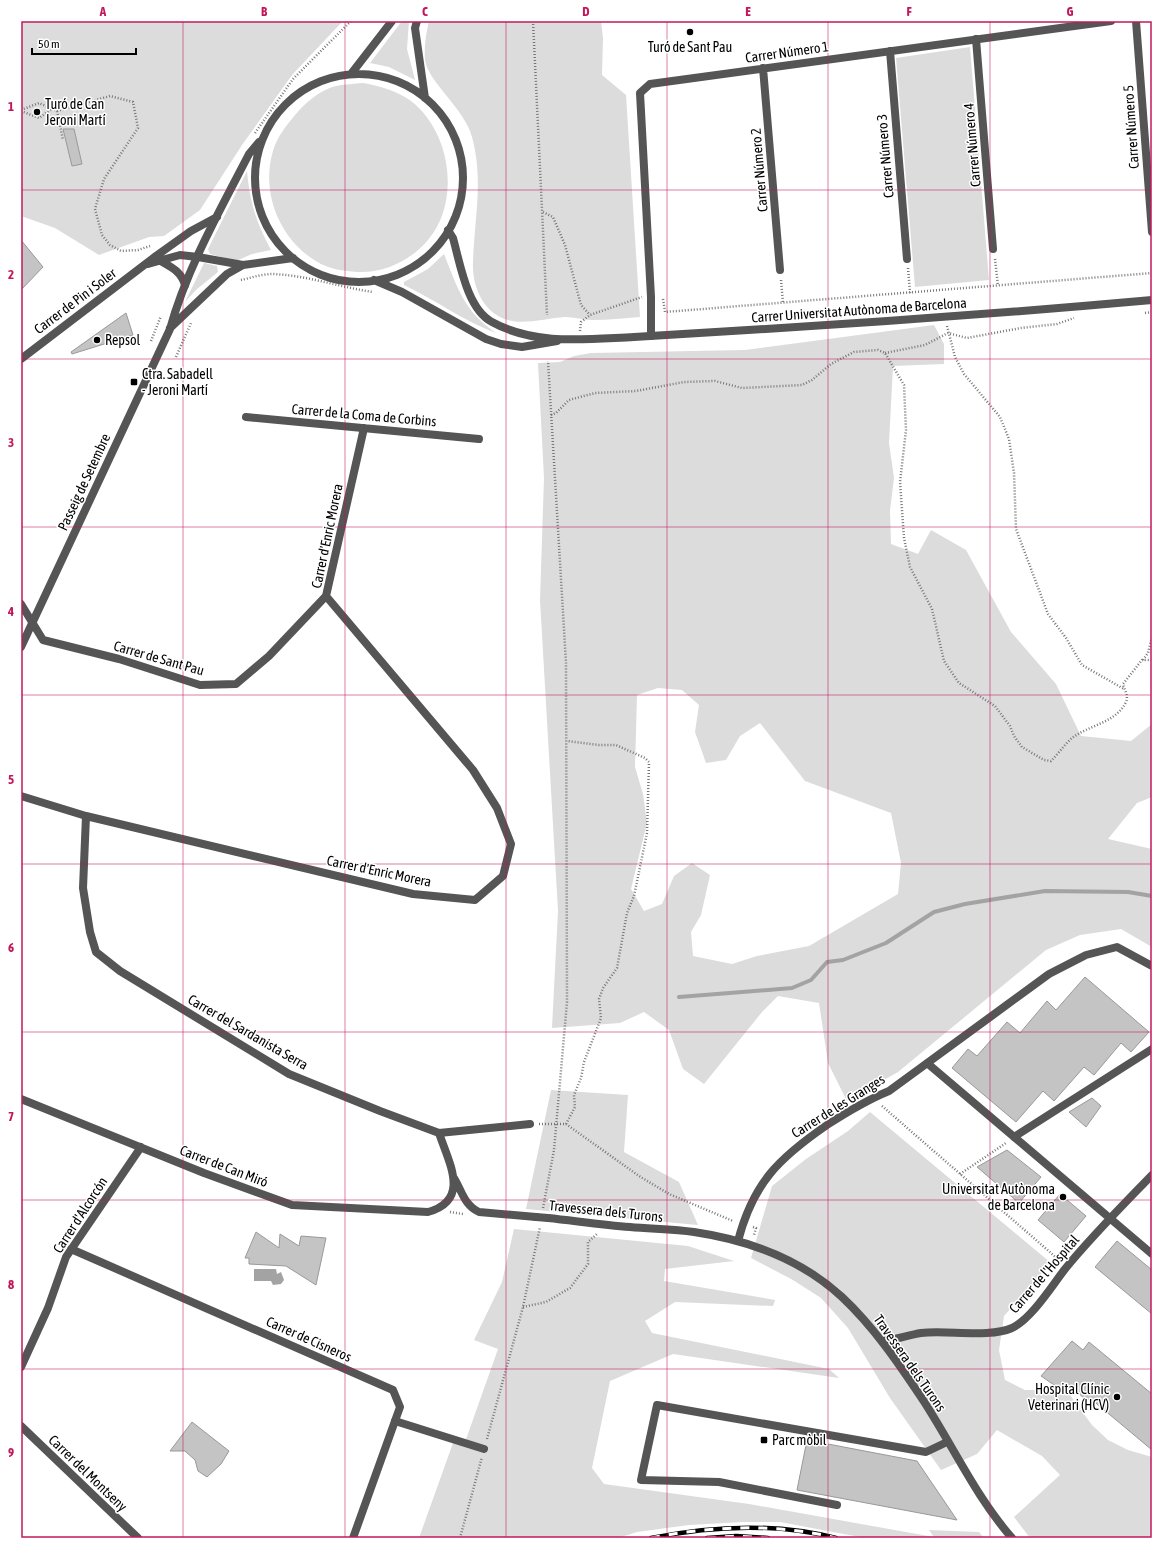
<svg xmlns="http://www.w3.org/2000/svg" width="1173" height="1559" viewBox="0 0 1173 1559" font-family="'Asap Condensed',sans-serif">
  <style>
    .green { fill: #dcdcdc; fill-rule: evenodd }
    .water { fill: #a3a3a3 }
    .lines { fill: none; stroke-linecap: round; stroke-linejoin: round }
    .stream { stroke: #a3a3a3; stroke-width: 4 }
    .building { fill: #c4c4c4; stroke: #999 }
    .path { stroke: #777; stroke-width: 2.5; stroke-dasharray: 1 2; stroke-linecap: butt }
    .service { stroke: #555; stroke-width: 8 }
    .pedestrian { stroke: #555; stroke-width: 8 }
    .minor { stroke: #555; stroke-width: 8 }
    .tertiary { stroke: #555; stroke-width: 8 }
    .rail-casing { stroke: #000; stroke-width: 4.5 }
    .rail { stroke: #fff; stroke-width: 3; stroke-dasharray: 9; stroke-linecap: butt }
    .minor-bridge { stroke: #555; stroke-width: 8 }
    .grid { fill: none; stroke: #c2185b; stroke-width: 1; stroke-opacity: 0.55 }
    .poi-dot { fill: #000; stroke: #fff; stroke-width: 1.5 }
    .labels { text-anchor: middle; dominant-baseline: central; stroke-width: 3; stroke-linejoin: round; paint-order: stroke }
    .poi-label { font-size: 14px; fill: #000; stroke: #fff; text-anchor: start }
    .street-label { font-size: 14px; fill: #000; stroke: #fff }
    .neatline { fill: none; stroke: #c2185b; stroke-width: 1.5 }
    .grid-label { font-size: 13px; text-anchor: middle; font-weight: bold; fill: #c2185b }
  </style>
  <rect width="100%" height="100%" fill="#fff"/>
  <!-- green -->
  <path class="green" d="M21,21H342V22L292,75L242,145L200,210L164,236L149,237L99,255L55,228L21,216Z
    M402,21H409L407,49L415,80L389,67L370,63Z
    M429,21H601L603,38L602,75L626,95L640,317C624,318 608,320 592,320C583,320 574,317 565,317C549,318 522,325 508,320C483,313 472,286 473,263C474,219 484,181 472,137C465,109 428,82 425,60C424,47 426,33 429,21Z
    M970,47L989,280L915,287L896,58Z
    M363,83C381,86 397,91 411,101C451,132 461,201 428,240C412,259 387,272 362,272C349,272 333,270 321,264C281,243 260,194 273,151C277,137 286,126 295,115C306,102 320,90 336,86C345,84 355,84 363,83Z
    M247,171C250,203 256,222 271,250L252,254L236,261L210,254L208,249Z
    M444,254C458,289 464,311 496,333C463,321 436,300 404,285V282L428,269Z
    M204,263L217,266L218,272L197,289L185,302Z
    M934,325L944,344V364L893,366L889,443L894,478L890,510L891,544L918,554L931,530L966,550L1011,632L1056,684L1081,736L1131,741L1152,724V797L1137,803L1108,839L1152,849V947L1121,929L1080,935L1046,950L898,1072L847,1101L828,1063L819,1003L778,996L762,1012L704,1084L683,1069L669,1030L644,1012L620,1023L552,1028L558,911L540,600L544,478L538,363L560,362L574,356L591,353L745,350ZM658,688L682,690L699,705L695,732L706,763L726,760L740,736L760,723L805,781L891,813L901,863L898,894L809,946L757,956L732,964L693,956L691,932L701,915L710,875L692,863L674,876L662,904L644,911L631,889L647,823L643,794L635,767L637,695Z
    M551,1090L628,1095L624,1152L679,1182L698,1225L526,1209Z
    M870,1112L1051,1263L1004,1316L999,1350L1005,1380L1025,1390H1049L1070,1395L1092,1425L1108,1440L1128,1450L1152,1457V1538H1030L1014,1517L1060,1475L1042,1456L997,1430L977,1454L941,1470L890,1398L848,1328L821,1298L793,1280L751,1258L772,1186L806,1159L848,1131Z
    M514,1229L688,1246L734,1261L665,1269L664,1281L775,1300L773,1306L675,1302L645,1321L652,1333L829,1369L839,1378L673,1354L610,1381L592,1468L604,1484L749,1504L934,1537L929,1530L979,1532L984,1538H865L780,1522H743L689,1525L637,1532L618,1538H419L453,1443L464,1445L498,1349L474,1340L502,1282Z"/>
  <!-- water -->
  <path class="water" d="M254,1269H276L277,1274L281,1272L284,1280L281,1284L273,1285L271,1281H254Z"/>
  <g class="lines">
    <!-- stream -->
    <path class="stream" d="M679,997L792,988L811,980L827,962L843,960L886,943L934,912L965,904L1045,891L1128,892L1152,896"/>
  </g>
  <!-- building -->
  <path class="building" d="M63,129H74L82,164L72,166Z
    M21,240L43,267L21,290Z
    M126,313L133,335L72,354L71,352Z
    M1085,977L1149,1032L1131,1052L1121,1043L1094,1075L1084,1067L1054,1101L1043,1091L1016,1122L952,1068L968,1049L977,1056L1007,1022L1020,1033L1047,1001L1056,1010Z
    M1092,1098L1101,1106L1086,1127L1069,1112Z
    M1007,1150L1041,1177L1019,1203L977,1167Z
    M1060,1194L1086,1216L1064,1242L1038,1220Z
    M256,1232L279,1248L280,1234L299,1246L301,1236L326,1238L316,1285L286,1266L249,1264V1258H245Z
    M1117,1241L1152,1270V1314L1095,1267Z
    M1072,1341L1083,1350L1089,1342L1152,1394V1450L1091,1399L1086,1400L1076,1391L1054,1385L1041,1376Z
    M192,1422L229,1451L221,1464L207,1477L198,1471L195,1460L185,1451H170Z
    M807,1440L917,1461L957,1520L797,1490Z"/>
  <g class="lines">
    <!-- path -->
    <path class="path" d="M533,21L547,315
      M21,110L39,103L57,111L110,96L133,102L138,128L104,179L95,209L102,235L110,245L121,251L138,250L150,246
      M21,111L39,118L52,109
      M57,111L63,140
      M255,133L293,79L351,21
      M543,212L553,217L565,245L581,305L590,315
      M995,259L998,286
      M908,268L910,293
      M241,280C250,278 262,274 272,274C306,275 339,287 373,292
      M781,280L783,303
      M663,299L665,312L1152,273
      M1145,313L1152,312
      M947,326L955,357L964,374L1000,417L1009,439L1014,473L1016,529L1048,614L1066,638L1082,665L1124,689
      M580,331L581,322L590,315L642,297
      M151,341L161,316
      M885,353L925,345L948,333L967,338L1021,328L1057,324L1074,318
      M176,357L191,323
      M551,415L556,413L569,400L595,393L636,391L684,382L715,381L742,388L802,385L812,380L831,364L854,352L878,350L885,353L904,385L906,430L900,482L904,538L910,567L932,609L944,661L959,683L995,706L1010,726L1014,736L1022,747L1044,760L1051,761C1058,754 1065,744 1072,738C1089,725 1116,723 1126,702C1129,695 1124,690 1123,684L1142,660H1152
      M1143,660L1148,653L1152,637
      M882,1106L1059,1260
      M539,1124H566L639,1176L669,1194L733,1221
      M566,1124L575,1107L574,1095L581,1078L584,1062L601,1018L599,999L603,988L617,968L627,913L634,896L647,833L649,762L645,758L616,745H599L567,741
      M960,1174L1006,1143
      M543,1208L554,1150L567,1002L566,663L548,361
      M450,1212L463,1214
      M753,1227L756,1228L754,1235
      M523,1307L546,1302L570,1288L588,1264V1242L597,1234
      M487,1439L523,1307L540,1227
      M460,1538L482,1457"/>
    <!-- service -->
    <path class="service" d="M927,1063L1152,1254
      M1014,1137L1152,1049
      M738,1241C753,1183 779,1158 827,1125C847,1112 867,1100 889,1091L1049,974L1086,955L1117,947L1152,966
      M883,1341C896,1340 908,1335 921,1333C947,1330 990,1338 1012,1328C1032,1318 1051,1287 1065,1269C1092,1236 1122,1206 1152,1175
      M837,1505L719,1482L641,1480L657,1405L926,1452L947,1442"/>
    <!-- pedestrian -->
    <path class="pedestrian" d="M395,1421L484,1449"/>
    <!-- minor -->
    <path class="minor" d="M1136,21L1152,232
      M976,39L993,249
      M890,51L907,259
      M763,68L780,270
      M159,260C171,267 181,271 185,285
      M148,264L180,255L198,257
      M651,336V297L640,93L650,84L1111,21
      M21,359L156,256L191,231L217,217
      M246,417L479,439
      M326,596L364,428
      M21,604L43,640L119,659L200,685L236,684L269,656L326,596
      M21,796L86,816L413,894L475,900L503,876L511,844L497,808L473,770L326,596
      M86,816L83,888L90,932L96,952L120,971L289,1074L380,1111L439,1133L530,1124
      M21,1099L204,1173L292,1205L428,1212C471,1200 449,1163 439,1133
      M454,1178C462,1191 464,1205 479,1212L536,1217
      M548,1218C576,1221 603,1225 630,1227C651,1229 673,1229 694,1232C748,1240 802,1260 842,1297C874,1327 899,1364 923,1400C953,1446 976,1497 1012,1538
      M71,1249L393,1390L400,1407L353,1538
      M21,1367L48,1308L66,1257L141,1147
      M21,1426L138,1538"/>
    <!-- tertiary -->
    <path class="tertiary" d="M417,21L415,28L425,98
      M351,74L392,21
      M255 178a104 104 0 1 1 208 0a104 104 0 1 1-208 0Z
      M448,230L453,238C460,263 467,309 492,322C535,346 587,339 634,337C672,335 710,332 748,330C883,322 1018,312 1152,300
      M198,257L243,265
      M374,280L402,292L486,339L501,344L522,347L557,341
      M170,328L227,274L243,265L293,258
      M21,647L170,329C187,268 220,210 249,154L259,142"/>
    <!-- rail casing -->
    <g class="rail-casing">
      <path id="rail" d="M651,1538C711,1526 777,1523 836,1538
        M707,1538L736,1536L768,1538"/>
    </g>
    <!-- rail -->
    <use href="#rail" class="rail"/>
    <!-- minor-bridge -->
    <path class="minor-bridge" d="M536,1217L548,1218"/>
  </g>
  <!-- grid -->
  <path class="grid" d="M183,21V1538M345,21V1538M506,21V1538M667,21V1538M828,21V1538M990,21V1538M21,190H1152M21,359H1152M21,527H1152M21,695H1152M21,864H1152M21,1032H1152M21,1200H1152M21,1369H1152"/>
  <!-- markers -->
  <g class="poi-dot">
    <circle cx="690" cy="32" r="4"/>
    <circle cx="37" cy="112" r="4"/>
    <circle cx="97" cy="340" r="4"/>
    <rect x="130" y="378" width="8" height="8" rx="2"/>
    <circle cx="1063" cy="1197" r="4"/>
    <circle cx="1117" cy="1397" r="4"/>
    <rect x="760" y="1436" width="8" height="8" rx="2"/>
  </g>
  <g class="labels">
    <!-- poi labels -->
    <g class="poi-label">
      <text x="690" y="47" text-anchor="middle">Turó de Sant Pau</text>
      <text x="45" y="104">Turó de Can<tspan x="45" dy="16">Jeroni Martí</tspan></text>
      <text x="105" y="340">Repsol</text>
      <text x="142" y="374">Ctra. Sabadell<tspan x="142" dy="16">- Jeroni Martí</tspan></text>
      <text x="1055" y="1189" text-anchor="end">Universitat Autònoma<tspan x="1055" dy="16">de Barcelona</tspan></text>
      <text x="1109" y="1389" text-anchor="end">Hospital Clínic<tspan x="1109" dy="16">Veterinari (HCV)</tspan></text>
      <text x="772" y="1440">Parc mòbil</text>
    </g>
    <!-- street labels -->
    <g class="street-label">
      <text transform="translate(787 52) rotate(-8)">Carrer Número 1</text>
      <text transform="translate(1131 127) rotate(-94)">Carrer Número 5</text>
      <text transform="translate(972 145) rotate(-95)">Carrer Número 4</text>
      <text transform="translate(885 156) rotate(-95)">Carrer Número 3</text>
      <text transform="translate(759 170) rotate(-95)">Carrer Número 2</text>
      <text transform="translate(75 301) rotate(-37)">Carrer de Pin i Soler</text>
      <text transform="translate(859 310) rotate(-4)">Carrer Universitat Autònoma de Barcelona</text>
      <text transform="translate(364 415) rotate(5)">Carrer de la Coma de Corbins</text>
      <text transform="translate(84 482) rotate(-65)">Passeig de Setembre</text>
      <text transform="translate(327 536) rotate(-78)">Carrer d'Enric Morera</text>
      <text transform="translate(159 658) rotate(16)">Carrer de Sant Pau</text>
      <text transform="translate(379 871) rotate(12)">Carrer d'Enric Morera</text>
      <text transform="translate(248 1032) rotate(30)">Carrer del Sardanista Serra</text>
      <text transform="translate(838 1106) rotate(-32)">Carrer de les Granges</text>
      <text transform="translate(224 1166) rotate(21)">Carrer de Can Miró</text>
      <text transform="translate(606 1211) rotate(6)">Travessera dels Turons</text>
      <text transform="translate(80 1215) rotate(-57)">Carrer d'Alcorcón</text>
      <text transform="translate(1044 1274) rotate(-49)">Carrer de l'Hospital</text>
      <text transform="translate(309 1339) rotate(24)">Carrer de Cisneros</text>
      <text transform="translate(910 1363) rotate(55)">Travessera dels Turons</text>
      <text transform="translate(88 1473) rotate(44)">Carrer del Montseny</text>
    </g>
  </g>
  <!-- border -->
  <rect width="1173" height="1559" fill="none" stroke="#ffffff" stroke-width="44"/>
  <!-- scale -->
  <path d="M32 48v6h104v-6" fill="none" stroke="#000000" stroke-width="2"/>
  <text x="38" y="48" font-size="12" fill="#000000" stroke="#ffffff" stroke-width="3" paint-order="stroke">50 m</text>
  <rect x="22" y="22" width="1129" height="1515" class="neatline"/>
  <g class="grid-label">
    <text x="103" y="16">A</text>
    <text x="264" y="16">B</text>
    <text x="425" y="16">C</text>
    <text x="586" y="16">D</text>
    <text x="748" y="16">E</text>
    <text x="909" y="16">F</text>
    <text x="1070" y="16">G</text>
    <text x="11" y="111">1</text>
    <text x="11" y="279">2</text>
    <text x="11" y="447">3</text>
    <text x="11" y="616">4</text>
    <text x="11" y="784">5</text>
    <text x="11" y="952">6</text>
    <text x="11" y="1121">7</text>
    <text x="11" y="1289">8</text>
    <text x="11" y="1457">9</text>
  </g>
</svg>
